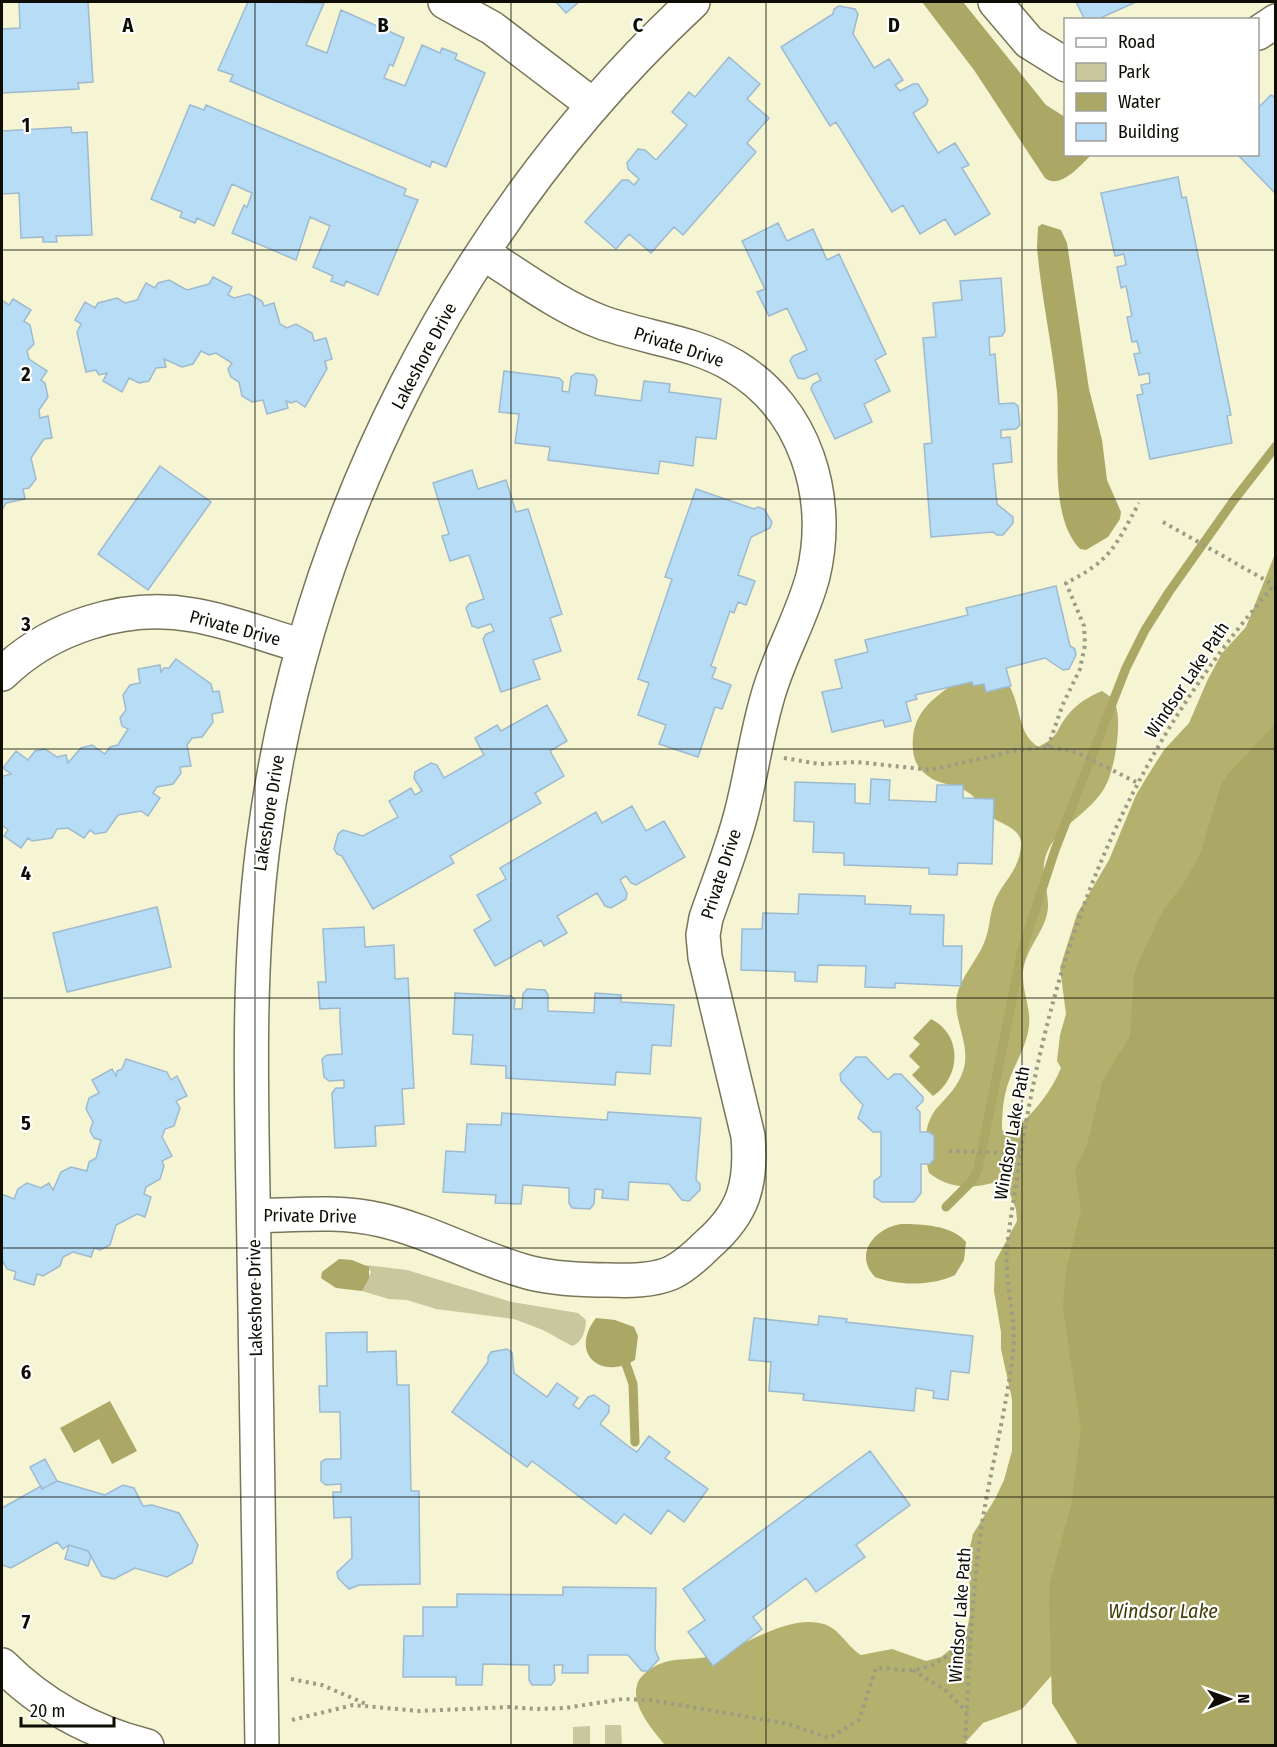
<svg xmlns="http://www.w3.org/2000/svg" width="1277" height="1747" viewBox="0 0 1277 1747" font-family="'Fira Sans Condensed',sans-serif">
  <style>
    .green { fill: #c9c79e }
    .forest { fill: #b4b06d }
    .water { fill: #aba764 }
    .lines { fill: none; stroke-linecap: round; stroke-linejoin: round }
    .stream { stroke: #aba764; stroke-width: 9 }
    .building { fill: #b7dcf6; stroke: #9ebacf; stroke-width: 1.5 }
    .minor-casing { stroke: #787659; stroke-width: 36 }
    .path { stroke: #9c9b83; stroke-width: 4; stroke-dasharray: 3 4.5; stroke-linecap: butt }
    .minor { stroke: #fff; stroke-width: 33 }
    .grid { fill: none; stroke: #0d0d03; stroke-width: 1.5; stroke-opacity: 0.55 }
    .labels { text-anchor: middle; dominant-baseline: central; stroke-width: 4.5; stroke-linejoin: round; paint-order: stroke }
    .street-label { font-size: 18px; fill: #0d0d03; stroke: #fff }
    .water-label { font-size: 20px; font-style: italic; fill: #423e07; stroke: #fff }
    .grid-label { font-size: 20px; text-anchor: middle; font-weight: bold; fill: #0d0d03; stroke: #fff; stroke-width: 4.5; stroke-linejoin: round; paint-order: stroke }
  </style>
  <rect width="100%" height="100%" fill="#f5f4d3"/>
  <!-- green -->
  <path class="green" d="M366,1265L407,1270L512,1302L578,1313L586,1320C586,1330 582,1343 572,1346L543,1330L514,1319L436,1309L407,1300L389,1299L362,1291L371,1272Z
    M605,1725H621L622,1745H605Z
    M590,1726V1745H573V1727Z"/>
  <!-- forest -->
  <path class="forest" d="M1275,554V759L1094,1393L1059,1667L1022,1709L983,1723L963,1745H665C653,1730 631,1706 637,1685C640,1674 655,1665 665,1662C678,1658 693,1660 706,1657C741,1650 782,1616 819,1623C839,1626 845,1645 861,1655L892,1649L926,1661L941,1657L956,1645L967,1629L970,1615L969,1552L973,1534L995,1499L1004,1480L1012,1451V1399L1001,1349V1332L994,1291L995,1262L1017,1221L1016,1209L1004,1179C978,1189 952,1191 929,1173C924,1153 922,1125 937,1108C948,1096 958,1086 963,1071C972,1045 952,1020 957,995C961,977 977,960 984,943C990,930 989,916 994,903C1001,883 1019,872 1021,846C1023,827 998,824 987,814C980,808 977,798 969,793C957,784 939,785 928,776C918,769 914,761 913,750C910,712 933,699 960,679L1008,684C1022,705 1016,732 1038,747C1060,736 1054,733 1067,716C1076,704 1088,697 1102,691C1106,694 1110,696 1113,699C1124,716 1115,766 1107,783C1092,816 1049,827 1044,864C1042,880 1051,898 1047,914C1042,936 1022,953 1023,977C1023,993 1031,1009 1029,1026C1027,1046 1015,1063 1009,1081C1003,1097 1002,1114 1002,1130L1008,1135C1030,1117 1050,1095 1061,1068L1057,1061L1060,1035L1066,1014L1060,968L1077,914L1109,860L1136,795L1148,775L1164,750L1189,723L1208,679L1222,653L1246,627Z"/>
  <!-- water -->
  <path class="water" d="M922,2H963L1046,105L1065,117L1066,154L1091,155C1081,165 1060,190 1045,178L974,70Z
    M1042,224L1061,230L1067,243L1089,389L1102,440L1107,480L1121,512L1120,519L1108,537L1086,550L1080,549C1047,515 1061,436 1057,392C1052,344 1041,295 1037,247L1038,227Z
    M1275,724V1745H1078L1052,1703L1049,1599L1050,1582L1071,1506L1081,1430L1063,1308L1066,1270L1081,1210L1075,1169L1087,1145L1103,1080L1130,1036L1134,975L1138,963L1162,912L1184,883L1200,854L1221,785L1227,775Z
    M931,1019C963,1035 961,1077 933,1096L912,1075L920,1067L909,1056L920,1044L913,1038Z
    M901,1224C921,1224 952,1225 966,1242L964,1260L955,1275C932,1286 898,1286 875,1277C853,1254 875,1228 901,1224Z
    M339,1259L352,1260L369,1267V1278L362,1291L336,1288L321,1278L322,1272Z
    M596,1318L615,1320L634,1327L638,1336L635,1360C600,1381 569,1353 596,1318Z
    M110,1401L137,1451L112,1464L99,1439L74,1453L60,1428Z"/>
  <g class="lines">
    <!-- stream -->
    <path class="stream" d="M946,1207L972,1181L978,1169L1022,950L1055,850L1126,668L1145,630L1169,592L1234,500L1276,446
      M626,1364L633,1384L635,1442"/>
  </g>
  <!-- building -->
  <path class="building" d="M19,2H88L93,82L78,83L79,89L2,93V29L20,28Z
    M248,2L324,3L306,45L327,53L341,10L404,38L393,66L390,64L384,78L405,86L422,45L440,53L442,48L457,54L455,59L485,73L446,167L432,161L430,167L230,81L233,75L218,70Z
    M556,2H579L566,13Z
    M1076,2H1136L1096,20H1085Z
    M839,6L855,9L858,14L853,34L874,68L889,59L903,80L895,85L900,91L913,84H918L928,100L926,105L913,113L938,153L955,143L969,165L962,168L990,214L955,235L945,219L920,234L903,205L892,212L836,122L830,126L781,47L833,14L834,9Z
    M729,57L760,84L747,99L769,118L747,143L756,152L683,235L674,227L651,253L629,234L616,249L585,222L622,180H628L634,185L639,179L628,169L627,163L638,149L645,150L656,160L687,125L672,112L689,92L695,97Z
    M1271,95L1276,98V194L1237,154H1258V108Z
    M190,105L204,110L206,105L406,189L404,195L418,200L378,295L346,281L344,286L331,281L333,276L313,267L330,226L310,217L296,260L232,233L244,205L247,207L252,193L232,184L214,226L197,218L195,223L180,217L182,212L151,199Z
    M71,127L72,133L87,132L92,235L56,236L57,242H43V237L21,238L19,193L2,194V131Z
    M1178,177L1182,198L1186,197L1231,415L1227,416L1232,443L1150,459L1137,395L1143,394L1141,385L1150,383L1149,373L1139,375L1134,354L1140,353L1137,341L1132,342L1127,317L1132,316L1126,286L1121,288L1117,267L1126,265L1124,254L1115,256L1101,193Z
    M778,223L787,241L813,229L827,260L839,254L886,354L875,360L890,391L864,404L872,422L835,439L811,389L813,384L821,380L817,373L804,379L798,378L790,361L793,356L807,350L787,308L769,316L757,292L765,289L742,241Z
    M213,277L232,287L228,295L234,298L249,294L262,301L264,306L274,303L280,324L287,328L296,324L312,333L314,341L326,338L332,359L325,361L327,369L305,407L296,401L291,403L286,401L288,408L267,414L263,400L252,402L242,396L239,382L231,377L228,369L232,363L216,353L209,355L201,351L193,364L182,367L164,359L166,367L156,368L149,381L139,383L129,378L122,392L103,381L107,373L99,375L96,370L86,372L77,332L81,324L75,320L85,302L95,308L98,303L117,298L125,303L137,300L146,283L155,288L158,283L169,280L187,290L209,284Z
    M1001,278L1005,331L1002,336L989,337L990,355L995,354L999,404L1014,403L1018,406L1020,425L1016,429L1001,430V438L1010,437L1012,462L993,464L997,504L1013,517V523L1003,535H997L993,532L931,537L924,444L932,443L923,338L936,337L933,303L962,300L960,281Z
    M13,299L31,310L24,321L30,325L34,344L27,351L29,359L47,371L41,380L45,383L48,397L39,410L40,418L48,416L52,438L44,439L31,458L36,479L29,488L23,489L25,499L6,503L2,510V300L9,305Z
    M504,371L559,378L563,382L562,391L569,392L571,377L576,373L594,375L597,380L595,395L641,401L644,381L670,384L669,392L721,399L716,439L696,437L693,466L660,461L658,474L548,460L550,447L515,443L519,414L499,412Z
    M160,466L211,502L148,590L98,554Z
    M472,470L478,489L506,480L516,512L528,509L562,614L550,618L561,651L533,660L540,679L501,692L483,639L486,634L494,631L491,624L478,628L472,626L466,608L469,604L484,599L469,555L450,561L442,536L449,534L433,483Z
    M696,489L754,509L758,507L764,509L772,522L770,528L751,537L738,575L755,581L746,605L738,602L734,613L730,611L711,666L716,668L712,678L731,685L722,709L715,707L698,757L659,744L666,725L638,715L649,683L638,679L672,579L665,577Z
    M1056,586L1070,646L1075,649L1076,655L1069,669L1063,670L1045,658L1006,668L1011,686L986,692L984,684L973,686L972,682L915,695L917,699L906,702L911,721L885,727L883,720L832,732L822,692L842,688L835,660L868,652L865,640L968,615L966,608Z
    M176,659L211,684L213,692L219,691L223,712L212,714L213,722L202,737L192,738L187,745L191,766L180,767L181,773L173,784L157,787L153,793L160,798L148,816L141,811L118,815L106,832L95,834L90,830L84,838L68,828L57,829L52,838L32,841L28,838L21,848L4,836L8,830L2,825V781L3,776L11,774L3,768L16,751L28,760L35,751L45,749L57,757L66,755L68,763L81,748L92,745L105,754L110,747L118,745L128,729L122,726L120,718L126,710L123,695L130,685L140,683L138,669L160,665L161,672L164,668H169Z
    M547,705L567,741L550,751L564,776L535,793L541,803L450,856L454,863L373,909L342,856L337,854L334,849L338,834L343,830L363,836L398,817L389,801L411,788L415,795L422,791L414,778L415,772L431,763L437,765L444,778L484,755L475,738L497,725L501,731Z
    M871,779L890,780L889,800L936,802L937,785H963V798L994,799L992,864L958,863L957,875L929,874V868L844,865V853L813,852L814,822L794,821L795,782L855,784V803L870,804Z
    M632,806L646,831L664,821L685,857L636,885L631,883L626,876L620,880L627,893L626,899L611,908L605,906L597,893L557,916L567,933L544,946L541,940L495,966L474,930L491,920L477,895L506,879L500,868L596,812L602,823Z
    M799,894L865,896V904L911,906L910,914L944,915L943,946H962L961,986L895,983V988L865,987L866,966L818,965L817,982L795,981V972L741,970L742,929H762L763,913L798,914Z
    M157,907L171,967L67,992L53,933Z
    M364,927L365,947L394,945L395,979L408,978L414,1088L402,1089L404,1124L375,1126L376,1146L335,1148L332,1093L336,1088H344V1080L329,1081L324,1077L322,1059L327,1055L342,1054L340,1019V1008L320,1009L318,982H326L323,929Z
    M527,989L545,990L548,995V1011L594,1013L595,993L621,995V1002L674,1005L671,1046L652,1045L650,1074L616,1072L615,1085L506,1078V1066L471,1064L473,1035L453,1034L455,993L511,996L515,1000L514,1009H522L523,994Z
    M856,1057H866L888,1080L894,1074H901L923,1097V1101L916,1108L920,1112V1132H929L934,1136V1159L930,1164H921V1193L914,1202H882L874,1197V1181L881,1176V1132H873L858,1118L863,1105L841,1081L840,1074Z
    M126,1059L167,1072L171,1080L177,1076L187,1096L176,1101L180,1108L174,1126L165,1129L162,1137L172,1156L162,1161L164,1166L160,1179L146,1187L144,1194L151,1197L145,1217L137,1214L116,1225L110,1245L100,1250L94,1248L91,1257L73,1252L63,1257L60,1266L43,1276L37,1274L34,1285L14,1279L16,1272L7,1269L2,1260V1194L14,1199L18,1189L27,1183L41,1188L49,1183L53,1190L61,1172L71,1167L87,1171L89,1162L96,1158L101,1140L94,1138L90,1131L93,1122L86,1109L89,1098L99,1093L92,1080L112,1069L116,1076L117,1071L122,1069Z
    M608,1112L701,1118L696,1180L700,1184V1190L689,1201L682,1200L669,1184L629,1182L628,1200L602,1198L603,1190L595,1189L594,1204L590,1209L572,1208L569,1203V1188L523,1185L521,1204L495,1203L496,1195L443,1192L446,1151L465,1152L467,1124L501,1125L502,1113L607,1120Z
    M819,1316L847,1319L846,1322L973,1336L969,1373L951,1371L948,1400L933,1398L934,1391L916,1388L914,1411L803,1400L804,1394L769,1391L771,1362L749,1360L754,1318L818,1325Z
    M367,1332V1352L396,1351L397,1385H409L411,1491H419L420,1584L359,1585L349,1589L338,1578L337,1572L352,1558L351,1517L334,1518L333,1492H341V1484L326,1485L321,1481V1462L326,1459H341L340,1412H320L319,1386H327L326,1333Z
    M507,1349L512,1353L514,1373L547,1397L557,1383L578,1398L573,1405L579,1409L588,1397L594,1395L609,1406V1412L600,1424L628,1446L637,1452L649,1436L670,1452L665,1458L708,1489L684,1522L668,1510L651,1534L624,1514L616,1524L532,1461L527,1467L452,1412L488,1362V1357L491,1352Z
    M870,1451L910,1505L856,1545L865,1557L816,1592L806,1578L753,1617L762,1629L713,1666L688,1632L705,1620L683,1589Z
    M45,1459L57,1481L42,1489L30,1467Z
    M57,1481L105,1495L123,1485L134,1488L143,1506L152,1505L179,1513L198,1545L192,1563L167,1577L135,1568L114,1579L102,1576L88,1551L69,1545L63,1549L57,1542L11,1568L2,1565V1508L41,1486L42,1489Z
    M69,1545L88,1551L91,1556L88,1566L65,1559Z
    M563,1587L656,1588L655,1649L659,1659L648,1671H642L628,1655H588V1673H562L563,1665H554L555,1680L551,1685H532L529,1680V1665L483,1664L482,1685H456V1677H403L404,1636H423V1607H457V1594L563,1595Z"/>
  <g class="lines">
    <!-- minor casing -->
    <g class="minor-casing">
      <path id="minor" d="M445,2L492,28L593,105
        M995,2L1029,42L1066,65
        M1258,33L1276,21
        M2,674C50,627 125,603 193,615C230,621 267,636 303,646
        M254,1216C296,1215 339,1210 381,1220C433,1232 480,1260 531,1273C556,1279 583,1280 608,1280C629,1281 652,1281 671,1273C684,1267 697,1255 707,1245C744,1213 752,1184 748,1136L705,957L703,935L706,918C718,883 732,849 741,814C751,776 756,737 767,699C778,657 802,618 813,576C832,497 806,409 734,366C693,341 644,338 601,322C559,306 521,277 483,253
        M2,1665C43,1706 91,1732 147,1746
        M262,1746C259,1580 257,1414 254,1249C252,1114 246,980 263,846C303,528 459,220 693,2"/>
    </g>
    <!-- path -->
    <path class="path" d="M1163,522L1274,585
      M1048,747L1063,704L1080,669L1085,645L1084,626L1066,583C1112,560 1115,546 1139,503
      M784,758L820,764L857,762L931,770L1018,750L1048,747L1076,752L1138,783
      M949,1151L1021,1153
      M913,1670L945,1690L967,1712
      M291,1679L322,1685L366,1704
      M292,1720L353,1705L419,1711L510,1707L535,1709L565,1708L623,1699L651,1700L789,1724L829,1738L859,1720L876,1668C888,1668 902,1671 914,1670C936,1667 956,1651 970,1636
      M965,1746C969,1673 971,1601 981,1530C990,1471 1006,1412 1013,1353C1017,1318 1004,1284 1007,1249C1010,1218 1016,1187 1020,1157C1056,935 1127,754 1276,583"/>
    <!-- minor -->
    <use href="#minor" class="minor"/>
  </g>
  <!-- grid -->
  <path class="grid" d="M255,2V1746M511,2V1746M766,2V1746M1022,2V1746M2,250H1276M2,499H1276M2,749H1276M2,998H1276M2,1248H1276M2,1497H1276"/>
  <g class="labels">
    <!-- street labels -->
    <g class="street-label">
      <text transform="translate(679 347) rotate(18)">Private Drive</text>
      <text transform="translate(424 356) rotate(-62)">Lakeshore Drive</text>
      <text transform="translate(235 628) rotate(15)">Private Drive</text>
      <text transform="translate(1187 680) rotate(-56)">Windsor Lake Path</text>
      <text transform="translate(269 813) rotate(-81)">Lakeshore Drive</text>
      <text transform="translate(721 874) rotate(-72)">Private Drive</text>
      <text transform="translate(1012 1133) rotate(-80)">Windsor Lake Path</text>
      <text transform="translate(310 1216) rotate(1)">Private Drive</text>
      <text transform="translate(255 1298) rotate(-91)">Lakeshore Drive</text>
      <text transform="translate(960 1615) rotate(-86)">Windsor Lake Path</text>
    </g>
    <!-- water labels -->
    <g class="water-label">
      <text x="1163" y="1611">Windsor Lake</text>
    </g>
  </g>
  <g class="grid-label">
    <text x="128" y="32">A</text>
    <text x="383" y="32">B</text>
    <text x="638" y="32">C</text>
    <text x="894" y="32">D</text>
    <text x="26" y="132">1</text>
    <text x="26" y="381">2</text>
    <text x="26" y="631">3</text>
    <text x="26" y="880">4</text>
    <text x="26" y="1130">5</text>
    <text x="26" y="1379">6</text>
    <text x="26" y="1629">7</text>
  </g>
  <!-- border -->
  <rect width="1277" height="1747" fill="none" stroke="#0d0d03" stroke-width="6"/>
  <!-- legend -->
  <rect x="1064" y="18" width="195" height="138" fill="#ffffff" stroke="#9e9e9a" stroke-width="1.5"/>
  <rect x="1076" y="38" width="30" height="9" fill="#ffffff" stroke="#9e9e9a" stroke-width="1.5"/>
  <text x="1118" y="48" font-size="18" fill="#0d0d03">Road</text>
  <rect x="1076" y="63" width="30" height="18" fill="#c9c79e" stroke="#9e9e9a" stroke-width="1.5"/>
  <text x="1118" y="78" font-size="18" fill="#0d0d03">Park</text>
  <rect x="1076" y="93" width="30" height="18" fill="#aba764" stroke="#9e9e9a" stroke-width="1.5"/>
  <text x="1118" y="108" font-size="18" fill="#0d0d03">Water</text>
  <rect x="1076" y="123" width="30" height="18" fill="#b7dcf6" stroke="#9e9e9a" stroke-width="1.5"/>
  <text x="1118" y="138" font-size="18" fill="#0d0d03">Building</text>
  <!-- north arrow -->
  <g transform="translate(1229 1699) rotate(89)" stroke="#ffffff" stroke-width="4.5" paint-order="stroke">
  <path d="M0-4.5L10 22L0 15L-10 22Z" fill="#0d0d03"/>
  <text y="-9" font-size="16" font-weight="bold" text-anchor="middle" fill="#0d0d03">N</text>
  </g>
  <!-- scale -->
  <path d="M21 1717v9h93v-9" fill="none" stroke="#0d0d03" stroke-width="3"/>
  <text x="30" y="1717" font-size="18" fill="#0d0d03" stroke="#ffffff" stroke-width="4.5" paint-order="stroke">20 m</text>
</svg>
